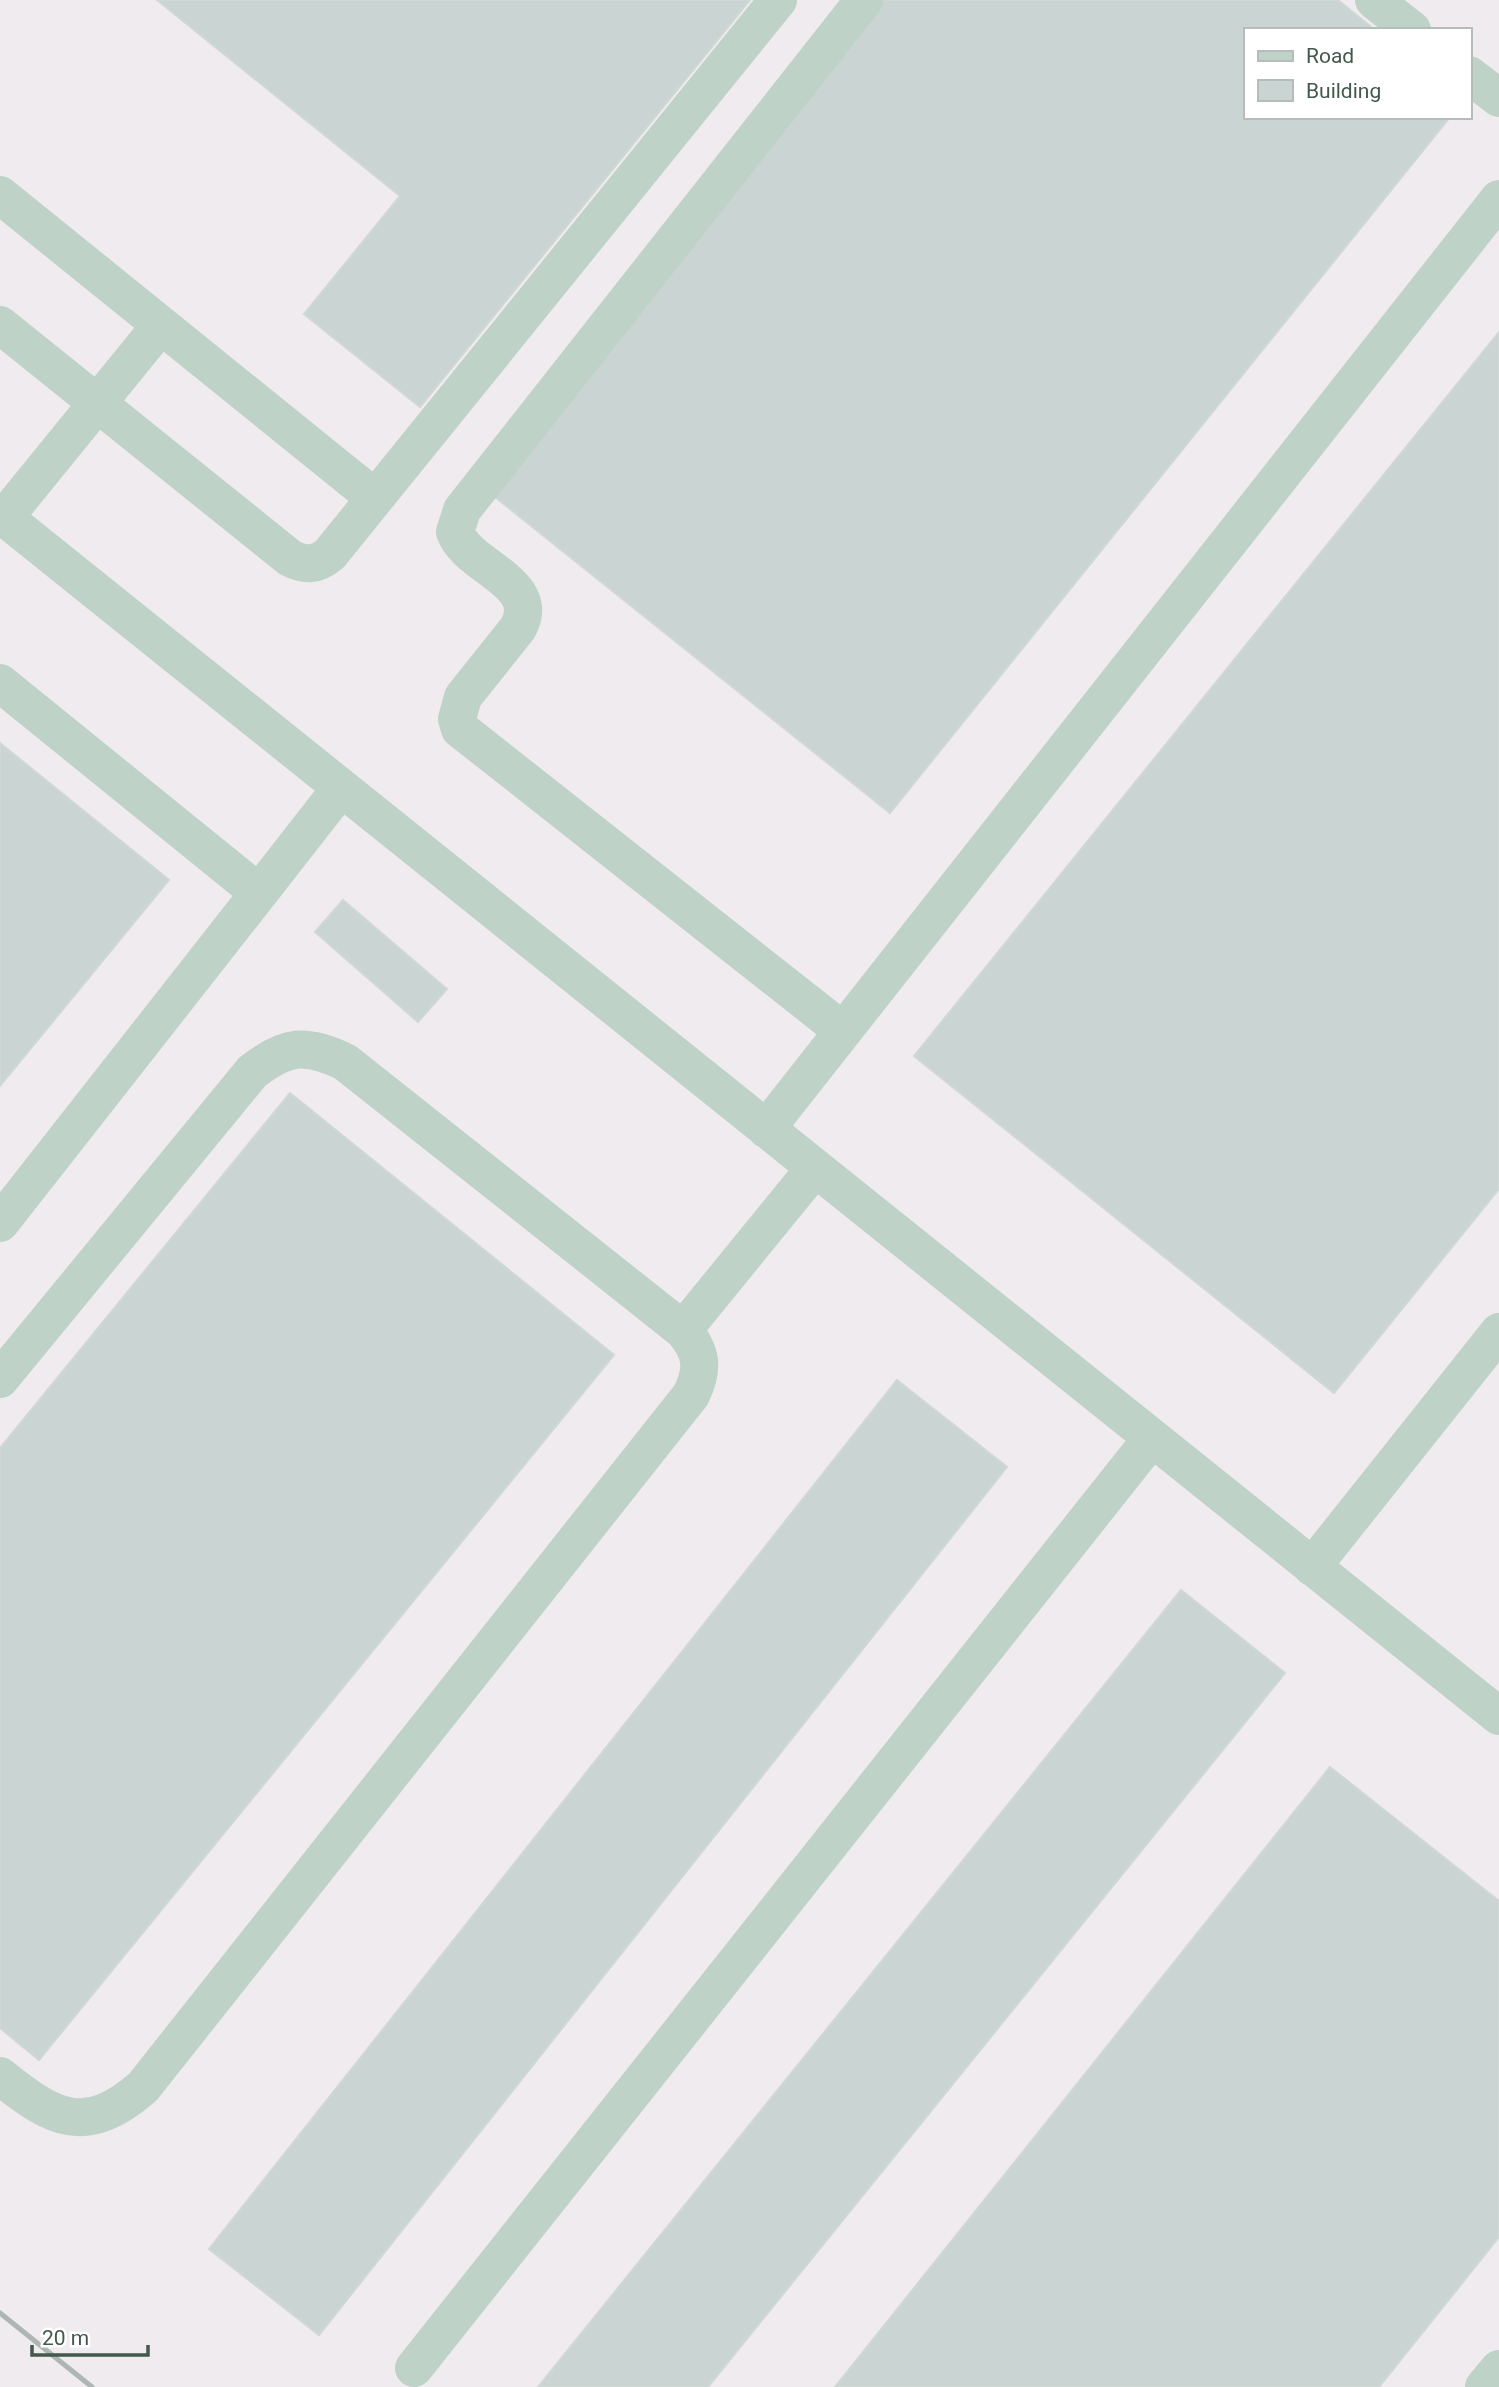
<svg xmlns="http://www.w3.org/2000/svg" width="1499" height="2387" viewBox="0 0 1499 2387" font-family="Roboto,sans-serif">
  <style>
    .building { fill: #cad4d2; stroke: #cfd8d5; stroke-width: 2 }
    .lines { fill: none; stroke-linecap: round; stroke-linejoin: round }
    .minor { stroke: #bed2c7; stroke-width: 38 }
    .rail { stroke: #adb6b3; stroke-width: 5 }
  </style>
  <rect width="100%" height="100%" fill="#efebef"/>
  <!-- building -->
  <path class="building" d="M157,0H750L420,407L304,314L400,196Z
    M878,0H1338L1375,30H1245V117H1450L890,813L485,489Z
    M1499,332V1189L1334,1393L914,1056Z
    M0,743L169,880L0,1086Z
    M343,900L447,989L418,1022L315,932Z
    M290,1093L614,1355L39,2060L0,2028V1448Z
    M897,1380L1007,1467L319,2335L209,2249Z
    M1181,1590L1285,1673L708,2387H538Z
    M1330,1767L1499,1901V2237L1379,2387H835Z"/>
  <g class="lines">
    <!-- minor -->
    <path class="minor" d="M1374,0L1412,30
      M1469,75L1499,98
      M0,195L375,498
      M0,325L290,558C306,566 317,565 330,554L778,0
      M0,514L1499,1716
      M4,518L161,325
      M0,683L259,893L0,1223
      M259,893L341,788
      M843,1031L460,729L457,719L463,697L518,628C543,582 468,568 455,532L462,510L864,0
      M766,1129L1499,199
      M683,1330L815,1168
      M0,1379L252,1072C286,1045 306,1043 345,1062L683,1330C702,1352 704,1369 691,1395L143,2087C86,2137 53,2119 0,2076
      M1312,1567L1499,1332
      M414,2368L1152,1438
      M1484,2387L1499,2369"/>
    <!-- rail -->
    <path class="rail" d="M0,2313L92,2387"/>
  </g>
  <!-- legend -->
  <rect x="1244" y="28" width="228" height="91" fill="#ffffff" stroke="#b4bdb8" stroke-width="2"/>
  <rect x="1258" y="51" width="35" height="10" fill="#bed2c7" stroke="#b4bdb8" stroke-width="2"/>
  <text x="1306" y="63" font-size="21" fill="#43594e">Road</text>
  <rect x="1258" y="80" width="35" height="21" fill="#cad4d2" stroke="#b4bdb8" stroke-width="2"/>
  <text x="1306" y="98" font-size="21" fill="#43594e">Building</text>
  <!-- scale -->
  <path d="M32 2345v10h116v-10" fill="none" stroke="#43594e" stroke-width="3.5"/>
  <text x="42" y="2345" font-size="21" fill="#43594e" stroke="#ffffff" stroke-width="5" paint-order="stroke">20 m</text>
</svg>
